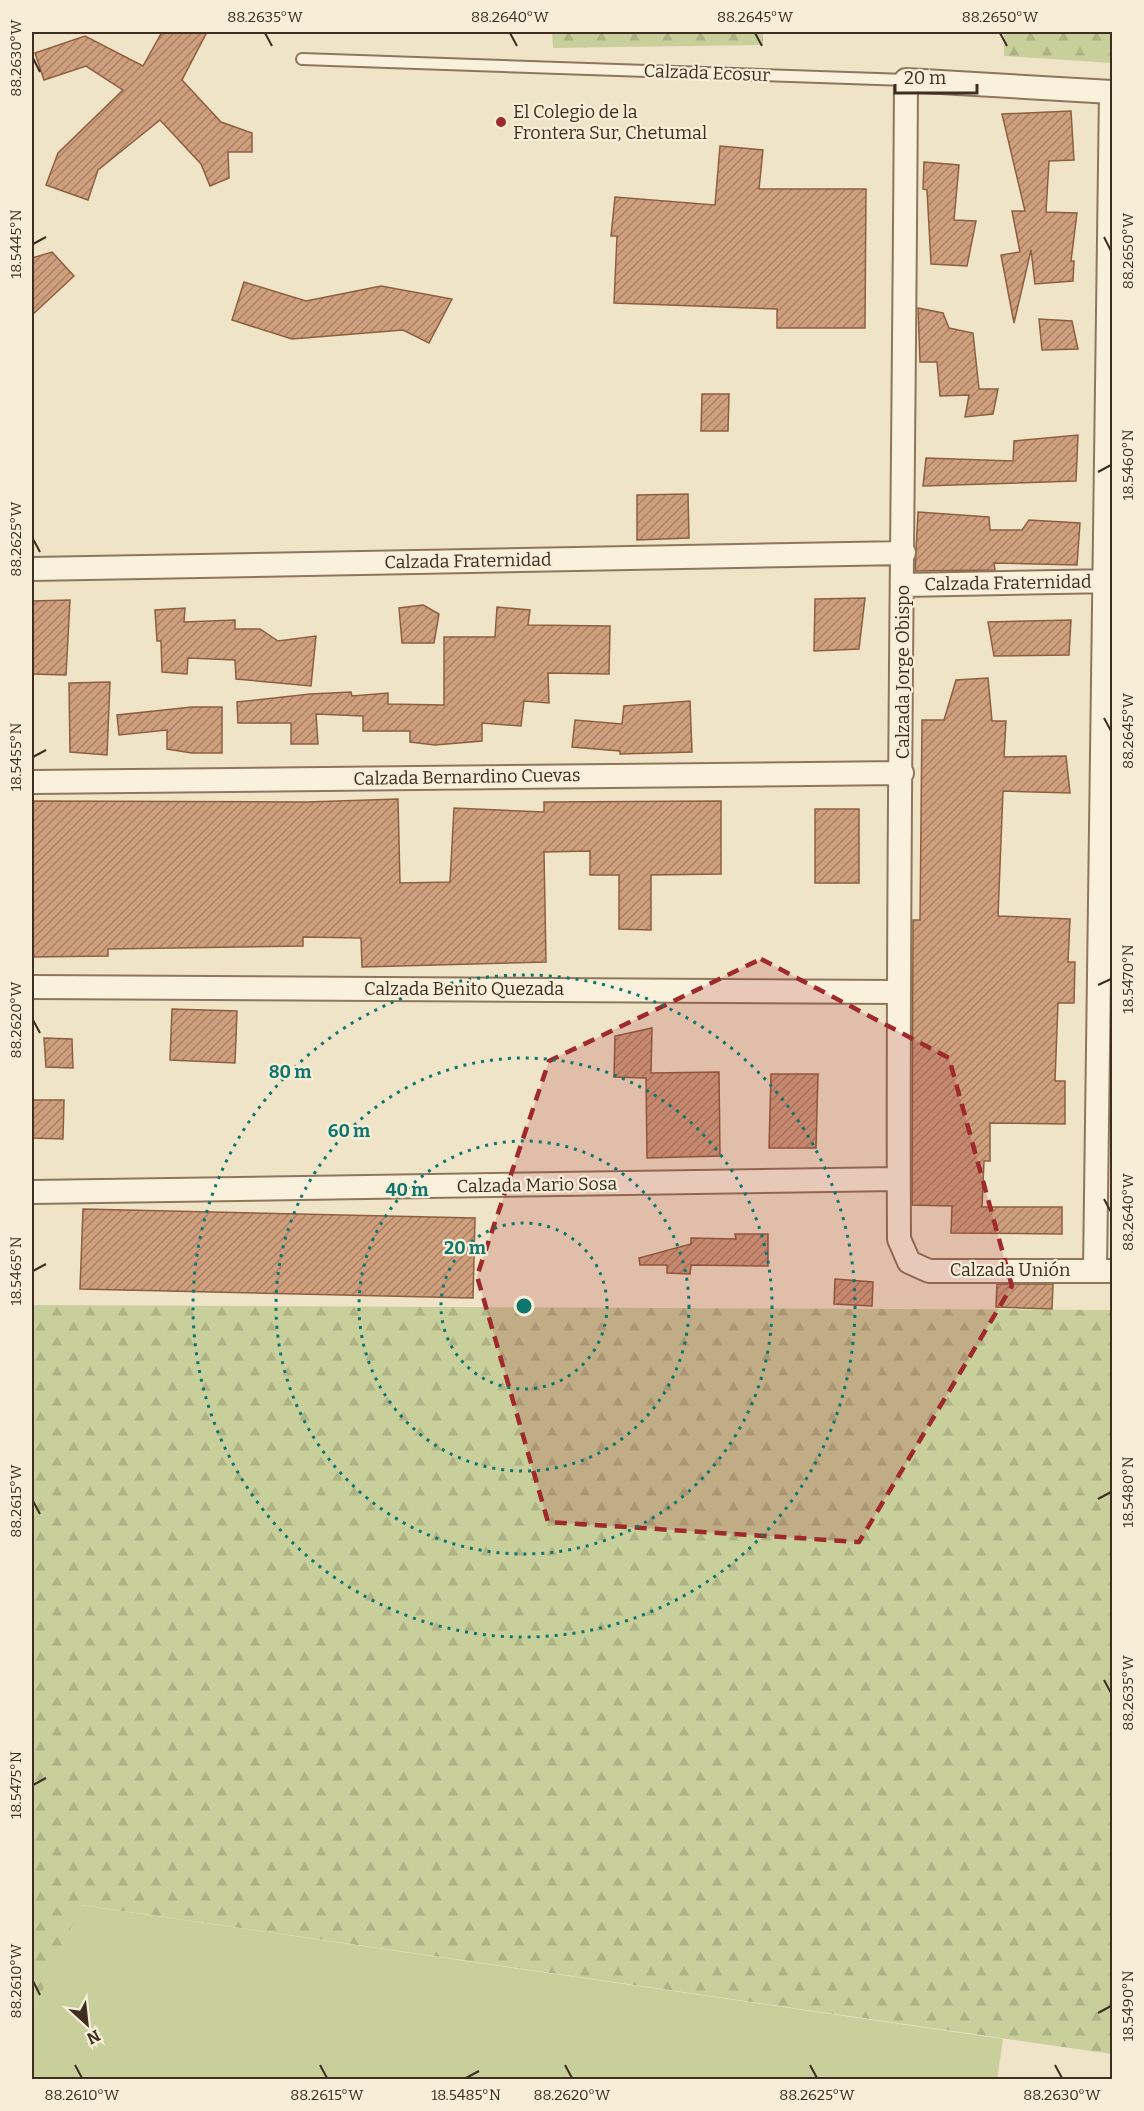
<svg xmlns="http://www.w3.org/2000/svg" width="1144" height="2111" viewBox="0 0 1144 2111" font-family="Bitter,serif">
  <style>
    .green { fill: #c9cf9b }
    .forest { fill: url(#forest-firs) }
    .building { fill: url(#building-hatch); stroke: #8d5f41; stroke-width: 1.5 }
    .lines { fill: none; stroke-linecap: round; stroke-linejoin: round }
    .service-casing { stroke: #8d765c; stroke-width: 14 }
    .minor-casing { stroke: #8d765c; stroke-width: 26 }
    .service { stroke: #faf1dc; stroke-width: 10 }
    .minor { stroke: #faf1dc; stroke-width: 22 }
    .marked { fill: #9e2a2b; fill-opacity: 0.2; stroke: #9e2a2b; stroke-width: 4.5; stroke-dasharray: 12 8; stroke-linejoin: round }
    .ticks { fill: none; stroke: #3d2e20; stroke-width: 2 }
    .ring { fill: none; stroke: #0f766e; stroke-width: 3; stroke-dasharray: 3 6 }
    .poi-dot { fill: #9e2a2b; stroke: #f7eed8; stroke-width: 2 }
    .labels { text-anchor: middle; dominant-baseline: central; stroke-width: 4.5; stroke-linejoin: round; paint-order: stroke }
    .street-label { font-size: 18px; fill: #3d2e20; stroke: #f7eed8 }
    .poi-label { font-size: 18px; fill: #3d2e20; stroke: #f7eed8; text-anchor: start }
    .centre { fill: #0f766e; stroke: #f7eed8; stroke-width: 3 }
    .ring-label { font-size: 18px; text-anchor: middle; font-weight: bold; fill: #0f766e; stroke: #f7eed8; stroke-width: 4.5; stroke-linejoin: round; paint-order: stroke }
    .neatline { fill: none; stroke: #3d2e20; stroke-width: 2 }
    .ticks-label { font-size: 15px; text-anchor: middle; fill: #3d2e20 }
  </style>
  <defs>
    <pattern id="forest-firs" width="22" height="20" patternUnits="userSpaceOnUse" patternTransform="scale(1.5)"><rect width="22" height="20" fill="#c9cf9b"/><path d="M5 1l3.5 6h-7zM16 11l3.5 6h-7z" fill="#aeb285"/></pattern>
    <pattern id="building-hatch" width="6" height="6" patternUnits="userSpaceOnUse" patternTransform="scale(1.5)"><rect width="6" height="6" fill="#cf9f7d"/><path d="M-1 1l2-2M0 6l6-6M5 7l2-2" fill="none" stroke="#a98266"/></pattern>
  </defs>
  <rect width="100%" height="100%" fill="#f0e4c8"/>
  <!-- green -->
  <path class="green" d="M80,1905L1003,2039L997,2080H32V2014Z"/>
  <!-- forest -->
  <path class="forest" d="M552,32H763V45L553,48Z
    M1004,32H1112V63L1004,56Z
    M32,1305L1112,1310V2054L81,1905L32,2014Z"/>
  <!-- building -->
  <path class="building" d="M162,32H207L182,80L221,122L252,133V152H228L229,178L210,186L201,164L160,120L98,170L88,200L46,185L58,153L123,90L86,66L44,80L35,53L85,36L143,66Z
    M1071,111L1074,160L1049,161L1046,212L1077,213L1071,261H1074L1073,281L1035,284L1031,250L1014,323L1001,255L1020,252L1012,211H1025L1002,114Z
    M720,146L763,150L759,189H866L865,328H777V309L614,303L617,236H611L615,197L715,205Z
    M924,162L959,165L954,220L976,221L967,266L931,264L927,190L923,189Z
    M52,252L74,276L32,315V258Z
    M244,282L306,301L381,286L452,299L429,343L403,330L292,339L232,320Z
    M918,308L943,313L949,328L973,333L979,389H998L993,414L965,417L969,395L940,396L937,362H920Z
    M1039,319L1072,321L1078,349L1042,350Z
    M702,394H729L728,431H701Z
    M1078,435L1076,481L923,486L926,458L1013,461L1014,441Z
    M688,494L689,538L637,540V495Z
    M918,512L989,517L990,530H1022L1029,520L1080,523L1077,565L994,563L995,570L915,571Z
    M865,598L859,649L814,651L815,599Z
    M70,600L66,675L32,674V601Z
    M423,605L439,614L434,643H402L399,608Z
    M497,607L530,610L528,625L610,626L609,674L548,673L549,703L524,701L521,726L482,723V741L435,745L410,742V731H363V716L316,714L318,744H291V723H238L237,702L310,694L351,692L352,696L388,693V704L444,705V637H495Z
    M185,608L184,622L235,620V629H260L278,641L316,636L311,686L236,679L235,660L188,658L187,674L162,672L161,641H157L155,610Z
    M1071,620L1069,655L994,656L988,622Z
    M988,678L992,721H1006L1004,757L1066,756L1070,793L1003,791L998,916L1070,919L1068,962H1075L1074,1003H1058L1055,1081H1065V1124L990,1123V1161H984L982,1207H1062V1234L951,1233L952,1206L912,1205L913,920H920L922,720H944L956,680Z
    M110,682L107,755L70,752L69,683Z
    M690,701L692,752L620,754V751L572,747L575,720L622,724L624,706Z
    M192,707H222V753H192L167,749V730L119,735L117,715Z
    M398,799L400,883L450,882L454,808L544,812V802L721,801V874L651,875V930L619,929V875H590V851L544,852L546,962L362,967L361,938L303,937V946L108,949V956L32,957V801L307,802Z
    M815,809H859V883H815Z
    M172,1009L237,1011L235,1063L170,1060Z
    M652,1028L651,1073L719,1072L720,1156L647,1158L646,1078L614,1077L615,1036Z
    M44,1038L72,1039L73,1068L46,1067Z
    M771,1074H818L816,1148H769Z
    M32,1100H64L63,1139L32,1138Z
    M83,1209L475,1218L473,1298L80,1289Z
    M735,1234H768V1266L691,1265L690,1274L667,1273V1265H640L639,1258L691,1244V1238L736,1239Z
    M835,1279L873,1282L872,1306L834,1304Z
    M997,1284H1053L1052,1309L996,1307Z"/>
  <g class="lines">
    <!-- service casing -->
    <g class="service-casing">
      <path id="service" d="M302,59L906,80"/>
    </g>
    <!-- minor casing -->
    <g class="minor-casing">
      <path id="minor" d="M1112,92L906,80C904,466 897,853 899,1239L909,1262L929,1271H1112
        M32,569L904,553
        M904,585L1112,581
        M32,782L902,773
        M32,987L897,992
        M32,1192L898,1179
        M1095,1270L1111,92"/>
    </g>
    <!-- service -->
    <use href="#service" class="service"/>
    <!-- minor -->
    <use href="#minor" class="minor"/>
  </g>
  <!-- marked area -->
  <path class="marked" d="M761,959L949,1058L1012,1286L859,1542L548,1522L477,1276L549,1061Z"/>
  <!-- ticks -->
  <path class="ticks" d="M265,33L272,46M510,33L517,46M755,33L762,46M1000,33L1007,46M33,58L40,72M1104,237L1111,251M33,244L46,237M1098,472L1111,465M33,539L40,552M1104,718L1111,731M33,757L46,750M1098,985L1111,979M33,1020L40,1033M1104,1199L1111,1212M33,1271L46,1264M1098,1499L1111,1492M33,1501L40,1514M1104,1680L1111,1693M33,1785L46,1778M33,1981L40,1995M1098,2013L1111,2006M75,2065L82,2078M320,2065L327,2078M565,2065L572,2078M810,2065L817,2078M1055,2065L1062,2078M466,2078L479,2071"/>
  <!-- distance rings -->
  <g class="ring">
    <circle cx="524" cy="1306" r="83"/>
    <circle cx="524" cy="1306" r="165"/>
    <circle cx="524" cy="1306" r="248"/>
    <circle cx="524" cy="1306" r="331"/>
  </g>
  <!-- markers -->
  <circle class="poi-dot" cx="501" cy="122" r="6"/>
  <g class="labels">
    <!-- street labels -->
    <g class="street-label">
      <text transform="translate(707 73) rotate(2)">Calzada Ecosur</text>
      <text transform="translate(468 561) rotate(-1)">Calzada Fraternidad</text>
      <text transform="translate(1008 583) rotate(-1)">Calzada Fraternidad</text>
      <text transform="translate(903 672) rotate(-90)">Calzada Jorge Obispo</text>
      <text transform="translate(467 777) rotate(-1)">Calzada Bernardino Cuevas</text>
      <text x="464" y="989">Calzada Benito Quezada</text>
      <text transform="translate(537 1185) rotate(-1)">Calzada Mario Sosa</text>
      <text x="1010" y="1270">Calzada Unión</text>
    </g>
    <!-- poi labels -->
    <g class="poi-label">
      <text x="513" y="112">El Colegio de la<tspan x="513" dy="21">Frontera Sur, Chetumal</tspan></text>
    </g>
  </g>
  <circle cx="524" cy="1306" r="9" class="centre"/>
  <g class="ring-label">
    <text x="290" y="1078">80 m</text>
    <text x="349" y="1137">60 m</text>
    <text x="407" y="1196">40 m</text>
    <text x="465" y="1254">20 m</text>
  </g>
  <!-- border -->
  <rect width="1144" height="2111" fill="none" stroke="#f7eed8" stroke-width="66"/>
  <!-- north arrow -->
  <g transform="translate(87 2024) rotate(153)" stroke="#f7eed8" stroke-width="4.5" paint-order="stroke">
  <path d="M0-4.5L10 22L0 15L-10 22Z" fill="#3d2e20"/>
  <text y="-9" font-size="16" font-weight="bold" text-anchor="middle" fill="#3d2e20">N</text>
  </g>
  <!-- scale -->
  <path d="M895 84v9h82v-9" fill="none" stroke="#3d2e20" stroke-width="3"/>
  <text x="904" y="84" font-size="18" fill="#3d2e20" stroke="#f7eed8" stroke-width="4.5" paint-order="stroke">20 m</text>
  <rect x="33" y="33" width="1078" height="2045" class="neatline"/>
  <g class="ticks-label">
    <text x="265" y="22">88.2635°W</text>
    <text x="510" y="22">88.2640°W</text>
    <text x="755" y="22">88.2645°W</text>
    <text x="1000" y="22">88.2650°W</text>
    <text transform="translate(16 58) rotate(-90)" y="5">88.2630°W</text>
    <text transform="translate(16 244) rotate(-90)" y="5">18.5445°N</text>
    <text transform="translate(1128 251) rotate(-90)" y="5">88.2650°W</text>
    <text transform="translate(1128 465) rotate(-90)" y="5">18.5460°N</text>
    <text transform="translate(16 539) rotate(-90)" y="5">88.2625°W</text>
    <text transform="translate(1128 731) rotate(-90)" y="5">88.2645°W</text>
    <text transform="translate(16 757) rotate(-90)" y="5">18.5455°N</text>
    <text transform="translate(1128 979) rotate(-90)" y="5">18.5470°N</text>
    <text transform="translate(16 1020) rotate(-90)" y="5">88.2620°W</text>
    <text transform="translate(1128 1212) rotate(-90)" y="5">88.2640°W</text>
    <text transform="translate(16 1271) rotate(-90)" y="5">18.5465°N</text>
    <text transform="translate(1128 1492) rotate(-90)" y="5">18.5480°N</text>
    <text transform="translate(16 1501) rotate(-90)" y="5">88.2615°W</text>
    <text transform="translate(1128 1693) rotate(-90)" y="5">88.2635°W</text>
    <text transform="translate(16 1785) rotate(-90)" y="5">18.5475°N</text>
    <text transform="translate(16 1981) rotate(-90)" y="5">88.2610°W</text>
    <text transform="translate(1128 2006) rotate(-90)" y="5">18.5490°N</text>
    <text x="82" y="2100">88.2610°W</text>
    <text x="327" y="2100">88.2615°W</text>
    <text x="466" y="2100">18.5485°N</text>
    <text x="572" y="2100">88.2620°W</text>
    <text x="817" y="2100">88.2625°W</text>
    <text x="1062" y="2100">88.2630°W</text>
  </g>
</svg>
